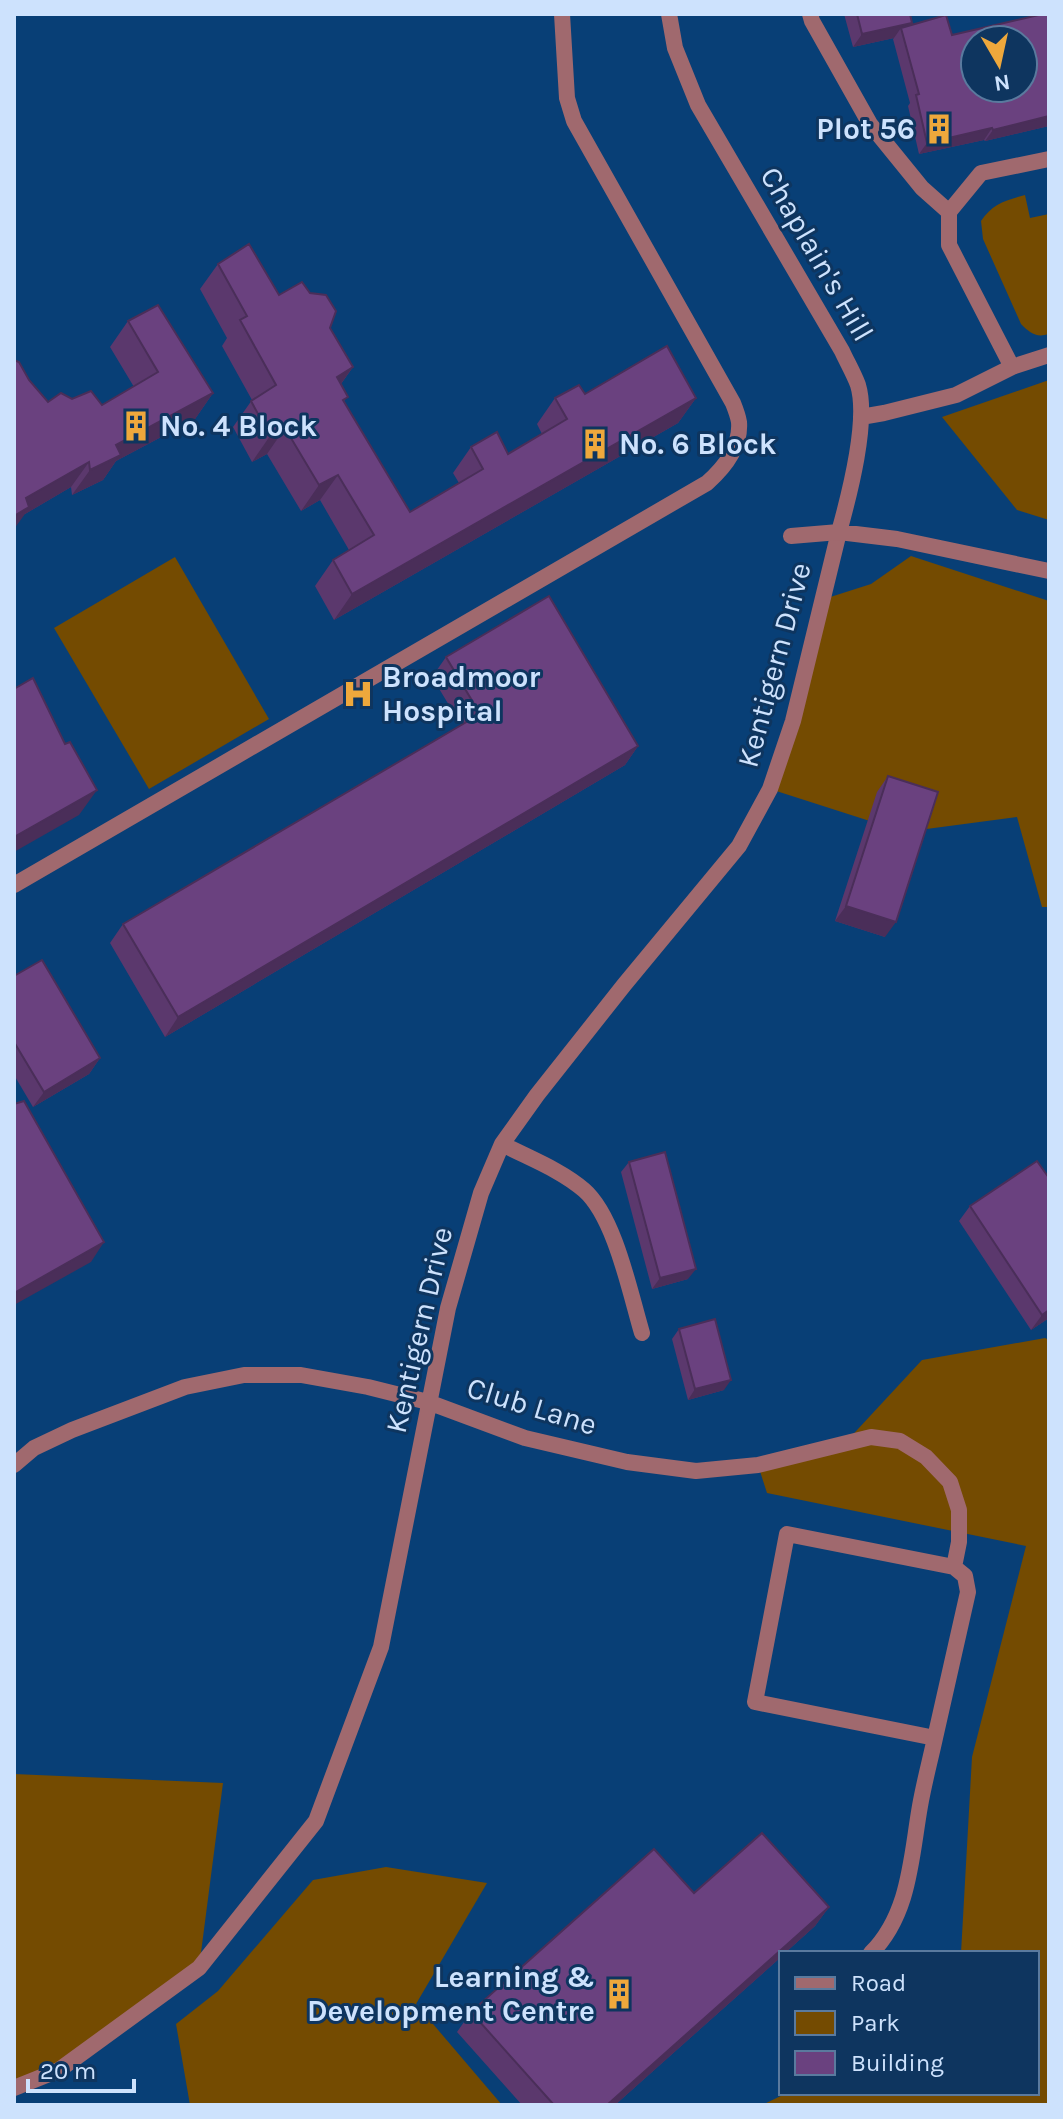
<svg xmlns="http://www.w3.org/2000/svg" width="1063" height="2119" viewBox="0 0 1063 2119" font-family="Karla,sans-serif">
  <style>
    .green { fill: #744b01 }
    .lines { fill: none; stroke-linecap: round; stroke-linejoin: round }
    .lane { stroke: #a0696e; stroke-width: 16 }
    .street { stroke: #a0696e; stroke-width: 16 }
    .wall { fill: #5b386d }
    .shaded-wall { fill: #4a2e59 }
    .building { fill: #6a417f; stroke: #4a2e59; stroke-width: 2; fill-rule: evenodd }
    .labels { text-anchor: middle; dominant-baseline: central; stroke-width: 6; stroke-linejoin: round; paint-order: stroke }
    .poi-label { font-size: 30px; font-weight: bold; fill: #cde2fd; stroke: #0e355f; text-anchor: start }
    .street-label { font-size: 30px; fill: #cde2fd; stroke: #0e355f }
  </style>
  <rect width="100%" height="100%" fill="#083f76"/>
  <!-- green -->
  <path class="green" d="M1025,195L1030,218L1049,214V334C1036,338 1030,333 1021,324L983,239L981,221C992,204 1006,200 1025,195Z
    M1049,380V520L1017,510L942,417Z
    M911,556L1049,601V907H1042L1017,817L904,832L770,789L821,600L871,584Z
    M175,557L269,719L149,789L54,628Z
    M1045,1338L1049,1340V2105H762L787,2093H1037V1953H961L972,1757L1026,1546L767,1493L758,1465L845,1443L922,1360Z
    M14,1774L223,1783L199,1968L59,2070L14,2088Z
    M386,1867L487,1883L416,2004L502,2105H190L176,2024L218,1991L313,1880Z"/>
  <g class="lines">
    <!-- lane -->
    <path class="lane" d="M14,885L707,483C724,468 741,447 739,422C738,416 735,408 733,403L574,121L567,98L562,14
      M502,1144C529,1158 561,1170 584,1190C615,1217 630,1293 642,1333
      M14,1465L34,1448L72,1430L185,1387L244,1375H301L368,1387L428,1402L525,1438L627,1462L696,1471L758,1465L871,1437L900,1441L926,1457L950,1482L959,1510V1542L954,1567
      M787,1534L954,1567L965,1576L968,1592L935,1738L755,1702Z
      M871,1953C910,1914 911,1857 920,1806C924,1783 930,1761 935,1738
      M14,2088L59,2070L199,1968L316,1821L381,1647L448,1308L481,1193L502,1144L537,1095L624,985L739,846L770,789L793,721L839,532"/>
    <!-- street -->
    <path class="street" d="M669,14L675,48L698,105L842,351C847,362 854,374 858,385C869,421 849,496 839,532
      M810,14L812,21L870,124L922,188L949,212
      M1012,367L949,245V212L981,173L1049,159
      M861,417L884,413L956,395L1012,367L1049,355
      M791,536L839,532L897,539L1049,571"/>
  </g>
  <!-- wall -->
  <path class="wall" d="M844,14H910V25L952,35L1049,16V126L985,141L984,140L919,154L908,106L910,103L893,39L894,38L853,47Z
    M218,264L279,295L330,328L353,367L341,384L345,403L410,512L459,483L453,473L471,447L508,454L542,434L537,424L555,398L585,394L696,398L678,423L334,620L315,586L333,560L349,550L320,500L301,511L267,454L252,462L233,427L252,400L222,346L227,338L200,289Z
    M128,321L213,393L195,419L116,461L103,480L72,495L71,487L25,514L29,380L48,402L72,399L102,405L134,387L110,347Z
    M446,657L638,746L625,765L165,1037L110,943L123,924L461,725L432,677Z
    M888,776L885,937L835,921L877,792Z
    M14,976L100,1058L89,1074L33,1107L14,1075Z
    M629,1162L688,1279L652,1289L621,1172Z
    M970,1206L1049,1318L1031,1330L959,1221Z
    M679,1329L724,1390L688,1400L672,1339Z
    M694,1893L829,1907L815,1926L785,1953H781V1957L615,2105H522L457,2032L471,2012Z"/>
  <!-- shaded-wall -->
  <path class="shaded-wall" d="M912,23L903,35L901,28L894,38L853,47L862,34Z
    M1049,116V126L985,141L993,130Z
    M992,128L984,140L919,154L927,143Z
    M353,367L335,392L337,377Z
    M213,393L195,419L116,461L103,480L72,495L90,470L116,445Z
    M696,398L678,423L334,620L352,594Z
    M285,428L267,454L252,462L270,436Z
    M89,462L71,487L25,514L14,529V514L26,498Z
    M338,475L320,500L301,511L319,485Z
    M638,746L625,765L165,1037L178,1017Z
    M97,790L79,815L14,852V837Z
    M846,906L896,922L885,937L835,921Z
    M100,1058L89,1074L33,1107L44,1092Z
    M104,1242L91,1262L14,1305V1293Z
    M696,1269L688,1279L652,1289L660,1278Z
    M1049,1310V1318L1031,1330L1042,1315Z
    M731,1380L724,1390L688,1400L695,1389Z
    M829,1907L815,1926L785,1953H781V1957L615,2105H607Z"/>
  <!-- building -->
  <path class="building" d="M857,14H910L912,23L862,34Z
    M1043,14H1048L1049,16V116L993,130L992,128L927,143L916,95L919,94L901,28L946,15L952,35ZM975,40H1023V88H975Z
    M249,244L279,295L302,282L310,293L326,295L336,311L330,328L353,367L337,377L348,397L343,400L410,512L483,469L471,447L497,432L508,454L567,419L555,398L579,385L585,394L667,346L696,398L352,594L333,560L374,535L338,475L319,485L285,428L270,436L251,401L276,385L240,320L247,316L218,264Z
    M158,305L213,393L116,445L121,455L90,470L89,462L26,498L29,507L14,516V360L19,362L29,380L48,402L61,393L72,399L91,391L102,405L158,372L128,321Z
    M549,596L638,746L178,1017L123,924L480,714L446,657Z
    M33,678L65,744L70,742L97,790L14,837V689Z
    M888,776L938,792L896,922L846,906Z
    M42,960L100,1058L44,1092L14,1042V976Z
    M24,1101L104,1242L14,1293V1104Z
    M665,1152L696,1269L660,1278L629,1162Z
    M1037,1161L1049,1178V1310L1042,1315L970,1206Z
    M715,1319L731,1380L695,1389L679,1329Z
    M762,1833L829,1907L607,2105H554L471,2012L654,1849L694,1893Z"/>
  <!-- icons -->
  <defs>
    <g id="building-bare" transform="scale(2.4)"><path d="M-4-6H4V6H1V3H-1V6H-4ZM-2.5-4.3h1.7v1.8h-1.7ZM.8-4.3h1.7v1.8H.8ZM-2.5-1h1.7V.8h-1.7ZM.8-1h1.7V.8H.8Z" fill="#eea83c" stroke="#0e355f" stroke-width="2.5" paint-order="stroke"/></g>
    <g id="hospital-bare" transform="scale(2.4)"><path d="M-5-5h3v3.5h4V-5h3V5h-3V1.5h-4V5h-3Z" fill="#eea83c" stroke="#0e355f" stroke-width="2.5" paint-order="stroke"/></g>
  </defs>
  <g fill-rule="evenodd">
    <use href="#building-bare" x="939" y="129"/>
    <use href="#building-bare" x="136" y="426"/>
    <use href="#building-bare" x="595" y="444"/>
    <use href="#hospital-bare" x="358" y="694"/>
    <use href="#building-bare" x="619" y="1994"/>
  </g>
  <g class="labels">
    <!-- poi labels -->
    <g class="poi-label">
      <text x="915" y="129" text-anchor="end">Plot 56</text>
      <text x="160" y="426">No. 4 Block</text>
      <text x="619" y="444">No. 6 Block</text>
      <text x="382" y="677">Broadmoor<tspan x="382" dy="34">Hospital</tspan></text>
      <text x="595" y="1977" text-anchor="end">Learning &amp;<tspan x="595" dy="34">Development Centre</tspan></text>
    </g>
    <!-- street labels -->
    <g class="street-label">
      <text transform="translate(817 254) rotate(60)">Chaplain's Hill</text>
      <text transform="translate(774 665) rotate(-75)">Kentigern Drive</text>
      <text transform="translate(419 1330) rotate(-77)">Kentigern Drive</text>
      <text transform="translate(532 1406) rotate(17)">Club Lane</text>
    </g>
  </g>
  <!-- border -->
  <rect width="1063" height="2119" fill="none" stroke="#cde2fd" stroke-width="32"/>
  <!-- legend -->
  <rect x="779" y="1951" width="260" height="144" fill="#0e355f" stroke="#5a7a9e" stroke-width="2"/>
  <rect x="795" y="1977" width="40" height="12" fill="#a0696e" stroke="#5a7a9e" stroke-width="2"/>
  <text x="851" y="1991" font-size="24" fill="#cde2fd">Road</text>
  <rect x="795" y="2011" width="40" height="24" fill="#744b01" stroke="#5a7a9e" stroke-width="2"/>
  <text x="851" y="2031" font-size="24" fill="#cde2fd">Park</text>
  <rect x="795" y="2051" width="40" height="24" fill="#6a417f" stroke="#5a7a9e" stroke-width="2"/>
  <text x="851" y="2071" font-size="24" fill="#cde2fd">Building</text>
  <!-- north arrow -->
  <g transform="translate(999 64) rotate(171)"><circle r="38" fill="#0e355f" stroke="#5a7a9e" stroke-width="2"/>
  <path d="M0-6L14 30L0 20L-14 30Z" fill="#eea83c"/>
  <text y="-12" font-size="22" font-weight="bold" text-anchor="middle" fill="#cde2fd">N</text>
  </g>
  <!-- scale -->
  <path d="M28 2079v12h106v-12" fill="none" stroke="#cde2fd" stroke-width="4"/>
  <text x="40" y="2079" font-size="24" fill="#cde2fd" stroke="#0e355f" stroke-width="6" paint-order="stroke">20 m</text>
</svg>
